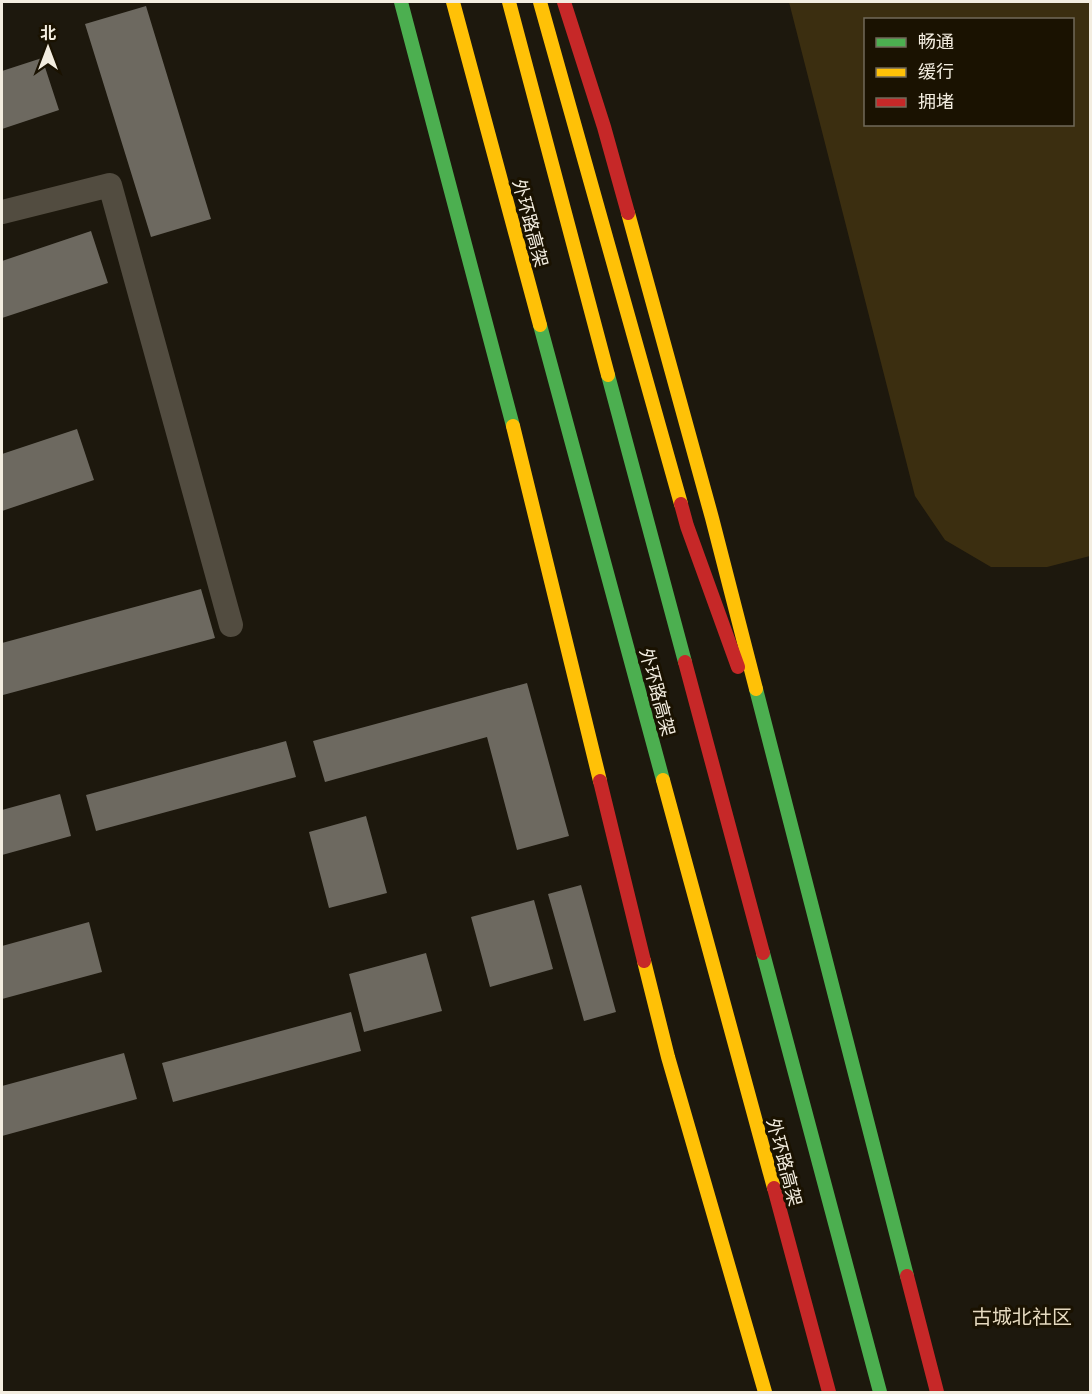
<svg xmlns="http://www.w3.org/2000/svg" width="1092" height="1394" viewBox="0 0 1092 1394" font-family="'Open Sans','Noto Sans SC',sans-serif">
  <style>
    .green { fill: #3b2e10; fill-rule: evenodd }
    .building { fill: #6d6960 }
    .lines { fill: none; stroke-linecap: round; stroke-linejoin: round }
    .street { stroke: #524c40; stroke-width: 24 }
    .fast { stroke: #4caf50; stroke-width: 14 }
    .slow { stroke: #ffc107; stroke-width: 14 }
    .jam { stroke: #c62828; stroke-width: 14 }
    .labels { text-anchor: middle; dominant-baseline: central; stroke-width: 6; stroke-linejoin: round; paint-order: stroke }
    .street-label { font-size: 18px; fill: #f3ede0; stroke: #1a1201 }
    .neighbourhood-label { font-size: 20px; fill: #e5d9bf; stroke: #1a1201 }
  </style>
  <rect width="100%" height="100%" fill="#1d180d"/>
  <!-- green -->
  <path class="green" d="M789,2H1090V556L1047,567H991L945,540L915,496ZM866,20H1072V124H866Z"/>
  <!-- building -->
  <path class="building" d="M146,6L211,219L151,237L85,24Z
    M42,58L59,110L2,129V71Z
    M91,231L108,283L2,318V261Z
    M77,429L94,480L2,511V454Z
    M201,589L215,638L3,695L2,690V643Z
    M527,683L569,836L517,850L487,737L325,782L313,741Z
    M286,741L296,777L96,831L86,795Z
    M60,794L71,836L2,855V810Z
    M366,816L387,893L329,908L309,832Z
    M581,885L616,1012L584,1021L548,894Z
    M534,900L553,969L490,987L471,917Z
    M89,922L102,972L2,999V946Z
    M426,953L442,1011L364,1032L349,974Z
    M351,1012L361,1051L173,1102L162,1063Z
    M124,1053L137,1099L2,1136V1086Z"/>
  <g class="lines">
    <!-- street -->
    <path class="street" d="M2,212L110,185L231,625"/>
    <!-- fast -->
    <path class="fast" d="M401,2L513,426
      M540,325L663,780
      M608,375L685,662
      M756,689L907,1276
      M763,953L880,1392"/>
    <!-- slow -->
    <path class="slow" d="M453,2L540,325
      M509,2L608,375
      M540,2L681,504
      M628,213L712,518L756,689
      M513,426L600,781
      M663,780L774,1188
      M644,961L668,1057L765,1392"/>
    <!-- jam -->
    <path class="jam" d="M564,2L604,127L628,213
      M681,504L687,526L738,667
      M685,662L763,953
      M600,781L644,961
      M774,1188L829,1392
      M907,1276L937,1392"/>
  </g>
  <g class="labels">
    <!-- street labels -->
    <g class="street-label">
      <text transform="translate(531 223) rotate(75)">外环路高架</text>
      <text transform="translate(658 692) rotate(75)">外环路高架</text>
      <text transform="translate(785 1162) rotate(75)">外环路高架</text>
    </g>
    <!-- neighbourhood labels -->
    <g class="neighbourhood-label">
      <text x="1022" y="1316">古城北社区</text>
    </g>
  </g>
  <!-- border -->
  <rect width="1092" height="1394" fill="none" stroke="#f3ede0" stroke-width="6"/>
  <!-- legend -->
  <rect x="864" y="18" width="210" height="108" fill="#1a1201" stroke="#716a5a" stroke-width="1.5"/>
  <rect x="876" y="38" width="30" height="9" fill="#4caf50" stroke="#716a5a" stroke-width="1.5"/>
  <text x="918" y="48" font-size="18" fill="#f3ede0">畅通</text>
  <rect x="876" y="68" width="30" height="9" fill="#ffc107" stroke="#716a5a" stroke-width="1.5"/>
  <text x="918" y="78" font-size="18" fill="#f3ede0">缓行</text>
  <rect x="876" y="98" width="30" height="9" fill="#c62828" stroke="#716a5a" stroke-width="1.5"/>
  <text x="918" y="108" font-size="18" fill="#f3ede0">拥堵</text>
  <!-- north arrow -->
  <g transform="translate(48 48)" stroke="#1a1201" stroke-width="4.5" paint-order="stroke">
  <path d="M0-4.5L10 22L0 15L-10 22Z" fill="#f3ede0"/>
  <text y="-9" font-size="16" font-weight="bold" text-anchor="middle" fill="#f3ede0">北</text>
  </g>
</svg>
